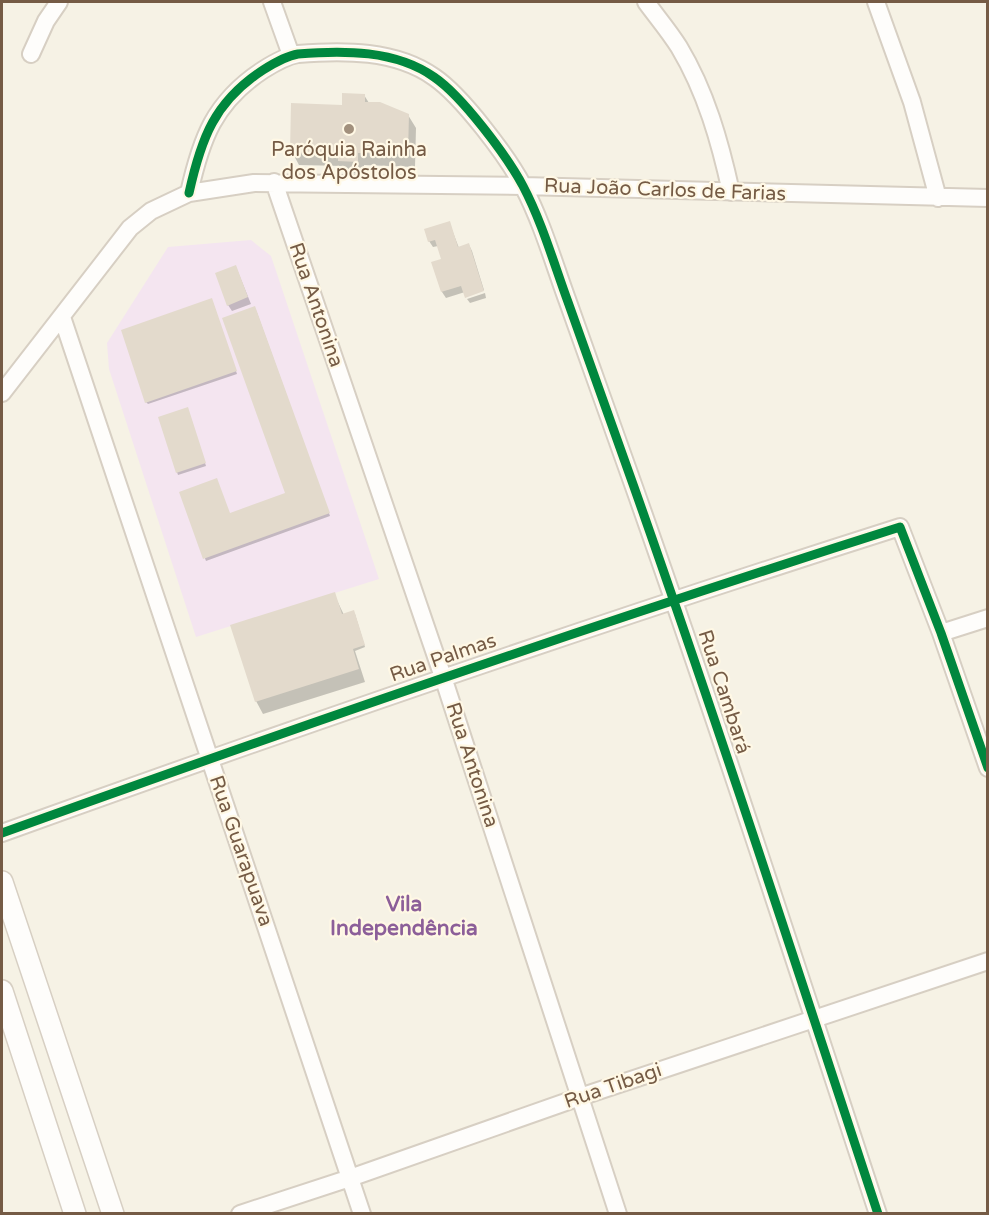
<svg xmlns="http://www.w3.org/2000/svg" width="989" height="1215" viewBox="0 0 989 1215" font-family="'Varela Round',sans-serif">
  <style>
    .education { fill: #f4e5f0 }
    .shadow { fill: #0003 }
    .building { fill: #e3dacc }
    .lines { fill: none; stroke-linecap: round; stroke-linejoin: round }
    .minor-casing { stroke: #d7cfc3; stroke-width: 20 }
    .tertiary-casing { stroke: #d7cfc3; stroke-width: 24 }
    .minor { stroke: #fefdfb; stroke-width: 16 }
    .tertiary { stroke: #fefdfb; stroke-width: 21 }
    .cycleway-casing { stroke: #fff8e5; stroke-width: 13 }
    .cycleway { stroke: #00873e; stroke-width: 9 }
    .poi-dot { fill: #a2907d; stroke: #fff8e5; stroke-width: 2 }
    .labels { text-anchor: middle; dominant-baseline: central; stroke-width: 4.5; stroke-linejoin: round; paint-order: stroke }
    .poi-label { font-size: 20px; fill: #755b45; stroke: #fff8e5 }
    .street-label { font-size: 20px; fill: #755b45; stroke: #fff8e5 }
    .neighbourhood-label { font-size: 21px; font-weight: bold; fill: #8c5f99; stroke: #fff8e5 }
  </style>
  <rect width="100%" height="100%" fill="#f6f2e5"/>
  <!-- education -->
  <path class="education" d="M251,240L271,256L379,579L196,637L109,369L107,343L168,247Z"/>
  <!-- shadow -->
  <path class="shadow" d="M364,95L369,103L408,115L416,128L415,167L364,165V174L347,173L343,166L299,165L292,152L343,106Z
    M449,222L459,248L469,245L472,251L484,290L466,296L465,292L446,298L442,292L433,263L443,260L438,246L433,247L429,241Z
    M236,267L251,304L232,311L228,305Z
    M485,293L486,298L470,303L467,299Z
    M213,303L237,374L148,404L146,402Z
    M256,310L330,516L206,561L181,493L229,515L287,494Z
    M188,411L206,466L178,475L177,472Z
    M334,594L344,615L355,614L365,647L355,651L365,682L263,714L256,701Z"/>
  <!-- building -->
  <path class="building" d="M342,93L365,94V102H380L409,114L408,154L358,153V162L338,161V154L290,152L291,103L342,105Z
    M450,221L458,247L469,243L484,291L465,298L461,286L441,292L431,262L441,259L435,240L428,242L424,229Z
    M236,265L248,297L227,306L215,273Z
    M212,298L237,371L145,403L121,330Z
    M255,306L330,513L203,559L179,492L217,478L230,513L285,493L222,318Z
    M188,407L206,463L176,473L158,417Z
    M335,592L342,614L354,610L365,645L353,649L359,669L255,702L230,625Z"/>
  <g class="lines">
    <!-- minor casing -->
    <g class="minor-casing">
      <path id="minor" d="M272,2L291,55
        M646,2C657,17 669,31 679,47C706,92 720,142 731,192
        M876,2L912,102L938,198
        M31,54L46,21L59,2
        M274,182L443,677L618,1214
        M189,193C201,139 214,102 263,70C274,63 286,56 298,54C343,50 396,50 434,77C462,96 507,156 523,186C542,222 554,264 568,302C590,364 612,425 634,487C719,727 798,971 878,1214
        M62,317L362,1214
        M2,393L130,228L151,211L189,193L254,183L523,186L988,198
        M941,633L988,618
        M2,833C299,726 598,623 900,527L941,633L988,768
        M240,1214L350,1178L580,1097L988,961"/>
    </g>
    <!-- tertiary casing -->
    <g class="tertiary-casing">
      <path id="tertiary" d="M2,882L113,1214
        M2,991L75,1214"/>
    </g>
    <!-- minor -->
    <use href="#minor" class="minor"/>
    <!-- tertiary -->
    <use href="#tertiary" class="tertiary"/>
    <!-- cycleway casing -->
    <g class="cycleway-casing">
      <path id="cycleway" d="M189,193C201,139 214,102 263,70C274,63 286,56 298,54C343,50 396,50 434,77C462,96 507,156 523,186C542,222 554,264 568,302C590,364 612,425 634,487C719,727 798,971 878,1214
        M2,833C299,726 598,623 900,527L941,633L988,768"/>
    </g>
    <!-- cycleway -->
    <use href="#cycleway" class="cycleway"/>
  </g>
  <!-- markers -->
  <circle class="poi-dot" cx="349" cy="129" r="6"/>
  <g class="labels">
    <!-- poi labels -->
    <g class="poi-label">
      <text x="349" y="150">Paróquia Rainha<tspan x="349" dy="23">dos Apóstolos</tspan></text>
    </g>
    <!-- street labels -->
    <g class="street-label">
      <text transform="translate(665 190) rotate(2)">Rua João Carlos de Farias</text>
      <text transform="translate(316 305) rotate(71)">Rua Antonina</text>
      <text transform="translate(443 658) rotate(-19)">Rua Palmas</text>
      <text transform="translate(724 692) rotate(72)">Rua Cambará</text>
      <text transform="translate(472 765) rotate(72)">Rua Antonina</text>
      <text transform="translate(241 851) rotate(71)">Rua Guarapuava</text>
      <text transform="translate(613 1086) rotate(-19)">Rua Tibagi</text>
    </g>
    <!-- neighbourhood labels -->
    <g class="neighbourhood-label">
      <text x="404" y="904">Vila<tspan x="404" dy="24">Independência</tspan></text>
    </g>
  </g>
  <!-- border -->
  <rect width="989" height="1215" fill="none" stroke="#755b45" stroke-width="6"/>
</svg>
